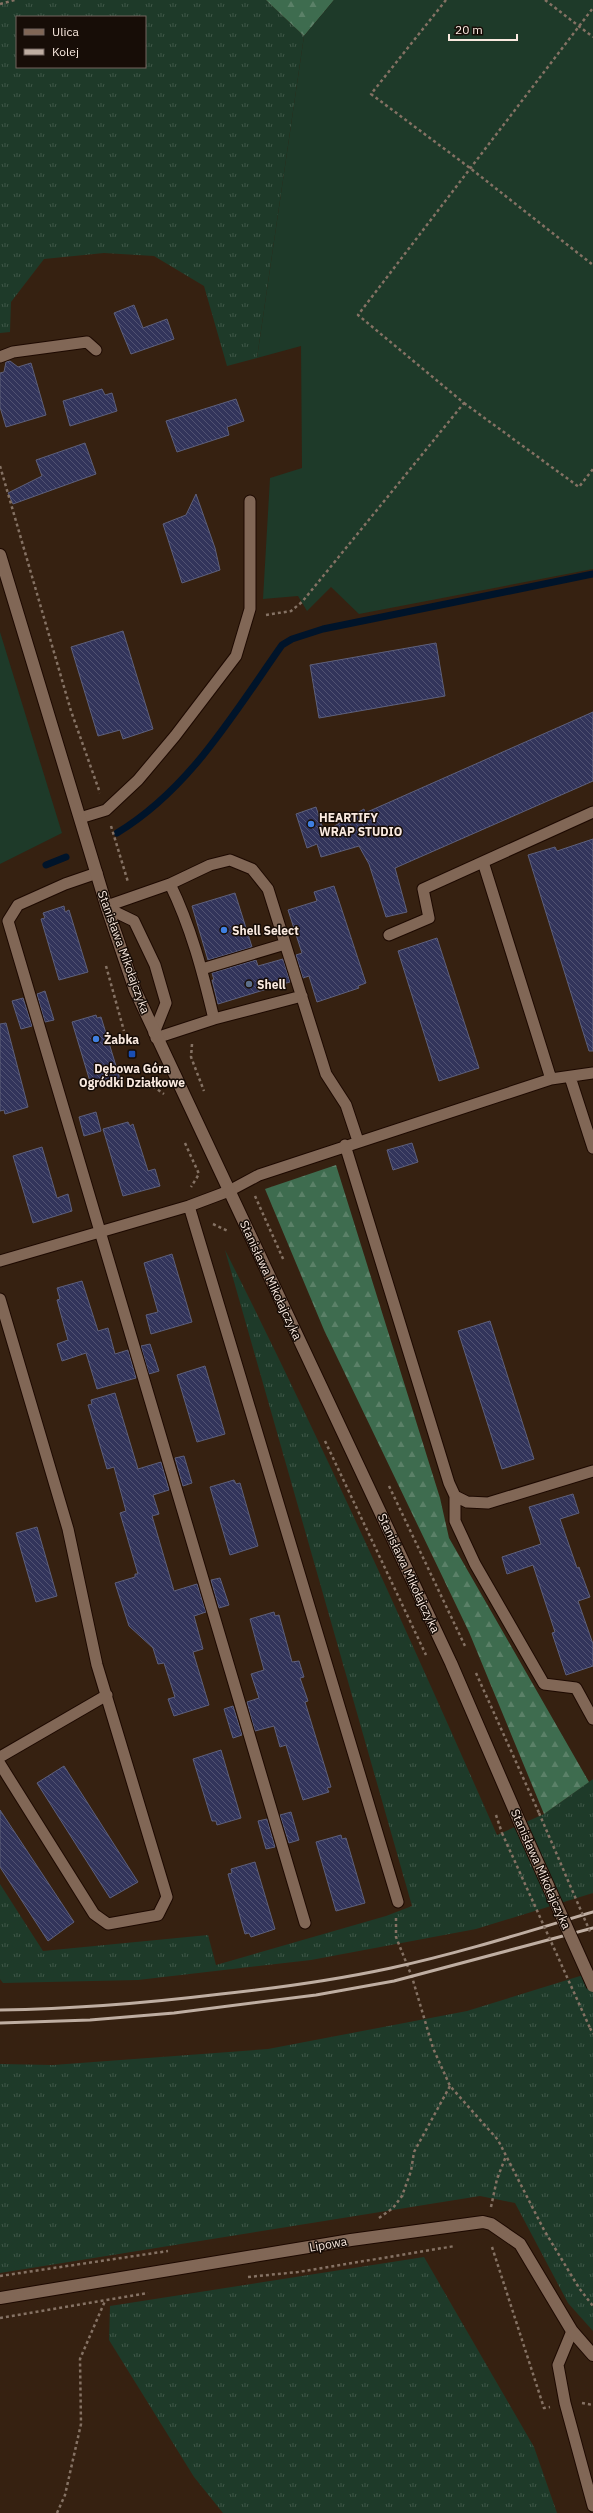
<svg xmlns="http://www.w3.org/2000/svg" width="593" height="2513" viewBox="0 0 593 2513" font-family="'IBM Plex Sans',sans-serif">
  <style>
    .grass { fill: url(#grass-tufts); fill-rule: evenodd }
    .forest { fill: url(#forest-firs) }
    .garden { fill: #1e3a29 }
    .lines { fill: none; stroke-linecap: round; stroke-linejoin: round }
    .stream { stroke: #00142a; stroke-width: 7 }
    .building { fill: url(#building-back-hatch); stroke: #5e607b }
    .service-casing { stroke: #1d0900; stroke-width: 13 }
    .minor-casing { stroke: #1d0900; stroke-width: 14 }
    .tertiary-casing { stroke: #1d0900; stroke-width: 14 }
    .path { stroke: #857264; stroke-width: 2.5; stroke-dasharray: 3 3; stroke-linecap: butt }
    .service { stroke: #816756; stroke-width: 11 }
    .minor { stroke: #816756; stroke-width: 12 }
    .tertiary { stroke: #816756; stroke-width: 12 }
    .rail { stroke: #bfaea2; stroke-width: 3 }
    .tertiary-bridge-casing { stroke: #1d0900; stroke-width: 14; stroke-linecap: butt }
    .path-bridge { stroke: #857264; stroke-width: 2.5; stroke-dasharray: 3 3; stroke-linecap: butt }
    .tertiary-bridge { stroke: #816756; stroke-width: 12 }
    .shop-dot { fill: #3f7fe0; stroke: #170d07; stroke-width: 1.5 }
    .service-dot { fill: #5c6f8a; stroke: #170d07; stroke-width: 1.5 }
    .transit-dot { fill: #1a4fb4; stroke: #170d07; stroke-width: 1.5 }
    .labels { text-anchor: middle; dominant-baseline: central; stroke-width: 3; stroke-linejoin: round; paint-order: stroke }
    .poi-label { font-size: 12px; font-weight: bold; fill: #faeae0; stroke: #170d07; text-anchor: start }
    .street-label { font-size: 12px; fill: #faeae0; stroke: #170d07 }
  </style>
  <defs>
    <pattern id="grass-tufts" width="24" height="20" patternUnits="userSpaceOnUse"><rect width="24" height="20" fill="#1e3a29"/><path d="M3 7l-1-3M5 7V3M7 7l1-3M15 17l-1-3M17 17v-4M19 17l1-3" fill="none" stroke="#405748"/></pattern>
    <pattern id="forest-firs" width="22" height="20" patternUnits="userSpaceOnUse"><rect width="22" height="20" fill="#3e6c4f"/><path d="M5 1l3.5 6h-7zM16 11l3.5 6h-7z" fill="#5b8168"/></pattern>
    <pattern id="building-back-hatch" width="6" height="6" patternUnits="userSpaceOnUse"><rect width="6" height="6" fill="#32345b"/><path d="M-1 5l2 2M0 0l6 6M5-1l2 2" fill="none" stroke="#515272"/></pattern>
  </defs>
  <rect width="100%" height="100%" fill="#362111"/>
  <!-- grass -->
  <path class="grass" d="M0,0H266L304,36L257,358L227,366L204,286L154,256L104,253L44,259L11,302L10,332L0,333ZM17,17H145V67H17Z
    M225,1250C322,1442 410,1638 497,1835L544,1814L593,1779V1893L476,1929L311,1960L138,1980L3,1983L0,1979V1884L43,1951L208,1935L216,1965L386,1916L412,1906Z
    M593,1972V2331L568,2303L515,2203L480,2196L0,2273V2064L53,2065L268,2049L467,2011Z
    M424,2257L534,2447L557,2513H223L194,2477L109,2340L110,2306Z"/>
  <!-- forest -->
  <path class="forest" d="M266,0H334L304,36Z
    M336,1165L440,1498L449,1538L589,1782L544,1814L469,1632L324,1330L265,1189Z"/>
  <!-- garden -->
  <path class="garden" d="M334,0H593V569L359,614L331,587L307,611L298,596L263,599L270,478L302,468L301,346L257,358L304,36Z
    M0,632L62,833L0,864Z"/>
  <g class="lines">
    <!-- stream -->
    <path class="stream" d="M117,833C190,789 234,713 282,645L292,639L323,629L593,574
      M46,865L66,857"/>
  </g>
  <!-- building -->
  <path class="building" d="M134,305L143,328L167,319L174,339L131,354L114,313Z
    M10,361L18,367L31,363L46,415L6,427L0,407V373L4,372L6,362Z
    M102,389L105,395L112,393L117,411L70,426L63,401Z
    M236,399L244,421L227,427L229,435L177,452L166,421Z
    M85,443L96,474L13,504L8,493L42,476L36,460Z
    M196,494L215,548L220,570L182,583L163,524L186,515Z
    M123,631L153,729L123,739L120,730L98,736L71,647Z
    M436,643L445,696L319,718L310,665Z
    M593,712V781L395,868L407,912L386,917L369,864L359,846L321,857L317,844L307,848L296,814L316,807L324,832L364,809L365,813Z
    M593,839V1051H589L528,855L555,847L557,851Z
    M334,886L366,983L358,986L359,988L317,1002L309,976L303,978L296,955L302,953L288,910L317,901L314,892Z
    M235,893L252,947L208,960L192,906Z
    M64,906L65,912L69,910L88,972L59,980L41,919L45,918L43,913Z
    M437,938L479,1068L439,1081L398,951Z
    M283,959L290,982L218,1004L212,980H214L212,973L256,960L258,966Z
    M45,991L54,1020L45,1022L37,994Z
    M23,998L32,1026L21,1029L12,1001Z
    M96,1015L97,1018L101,1017L120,1079L92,1088L72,1022Z
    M6,1023L28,1107L5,1114L4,1110L0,1111V1024Z
    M96,1112L101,1131L84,1136L79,1117Z
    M128,1122L130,1126L133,1124L148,1171L155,1169L160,1186L123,1196L103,1129Z
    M412,1143L418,1162L393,1170L387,1150Z
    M42,1147L57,1198L68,1194L72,1211L33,1223L13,1156Z
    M172,1254L192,1322L151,1334L146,1315L158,1312L144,1263Z
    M82,1281L98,1331L108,1328L115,1354L128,1350L136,1378L97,1389L86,1353L62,1361L57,1344L68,1340L57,1300L60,1299L57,1288Z
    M490,1321L534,1459L502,1469L458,1331Z
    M150,1344L159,1371L149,1374L141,1346Z
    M205,1366L225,1434L197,1442L177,1375Z
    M115,1393L138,1469L161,1462L169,1490L153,1495L159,1514L152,1516L174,1591L197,1584L206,1612L194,1616L203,1649L193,1652L209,1705L174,1716L168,1699L175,1697L164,1663L158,1664L153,1648L129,1626L115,1583L135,1577V1574H138L120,1513L126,1511L114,1467L107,1469L88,1405L92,1404L91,1400Z
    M184,1456L192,1483L183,1486L175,1458Z
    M234,1480L236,1484L240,1483L258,1546L230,1555L210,1487Z
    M573,1494L579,1513L560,1519L577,1568L579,1567L590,1597L578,1601L593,1644V1666L566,1675L552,1633L555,1632L533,1565L507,1574L502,1557L541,1544L529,1507Z
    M37,1527L57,1596L36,1602L16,1533Z
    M220,1578L229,1605L219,1608L211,1580Z
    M274,1612L275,1616L279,1615L292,1662L299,1661L304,1677L300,1678L308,1701L305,1702L331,1787L327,1788L329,1792L303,1800L286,1745L280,1747L274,1726L255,1731L247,1702L259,1698L251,1674L264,1670L250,1619Z
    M233,1706L242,1735L233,1738L224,1709Z
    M221,1750L241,1818L217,1825L216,1821H212L193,1759Z
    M64,1766L138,1882L110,1898L37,1783Z
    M0,1810L74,1922L48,1941L0,1867Z
    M291,1812L299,1840L289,1843L280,1815Z
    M267,1819L275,1847L266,1849L258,1821Z
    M341,1835L342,1839L346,1838L365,1903L336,1911L316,1842Z
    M255,1862L275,1929L251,1937L249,1933L245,1934L228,1874L232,1873L231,1869Z"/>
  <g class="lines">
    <!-- service casing -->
    <g class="service-casing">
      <path id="service" d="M0,357L13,352L87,342L96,350
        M80,818L106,810L138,780L175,736L236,656L250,609V501
        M483,862L551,1079
        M97,873L65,884L18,905L8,921L305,1923
        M170,884C191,927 203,973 214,1019
        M107,906L170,884L210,865L230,860L252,869L268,889L326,1074L346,1105L358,1141
        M107,908L134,921L155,965L166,1003L154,1033
        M389,935L429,918L423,889L593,812
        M202,969L285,944
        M156,1038L214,1019L302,996
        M570,1077L593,1148
        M345,1145L449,1483L455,1496L467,1502L488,1503L593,1471
        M189,1206L398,1902
        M0,1261L189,1206L229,1191L259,1175L551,1079L593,1073
        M0,1299L68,1529L97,1665L167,1897L158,1915L108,1924L94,1914L0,1764
        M455,1496V1521L475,1564L544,1684L576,1688L593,1719
        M0,1757L107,1695
        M572,2331L558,2365L565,2403L593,2506"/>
    </g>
    <!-- minor casing -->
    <g class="minor-casing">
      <path id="minor" d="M0,2298L351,2240L483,2222L491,2224L520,2244L572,2331L593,2355"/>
    </g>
    <!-- tertiary casing -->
    <g class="tertiary-casing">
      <path id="tertiary" d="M0,555L107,908L135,990L451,1663L520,1823"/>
    </g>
    <!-- path -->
    <path class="path" d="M446,0L371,94L470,168L593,265
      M545,0L593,37
      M0,4L15,0
      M464,403L579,487L593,469
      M0,466L71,711L100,793
      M266,615L291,611L302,602L464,403L358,315L593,8
      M111,826L128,882
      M106,966L124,1031
      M192,1044L191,1057L204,1091
      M148,1083L164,1094
      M185,1143L199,1174L191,1187
      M255,1196L284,1261
      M213,1224L228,1231
      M325,1441L426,1655
      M389,1486L465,1646
      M476,1673L539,1813
      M496,1815L502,1833
      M396,1918V1937L412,1977L433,2048L450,2086L498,2140L544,2230L579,2288L593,2306
      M590,2028L593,2034
      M491,2207L497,2179L506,2156
      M379,2218L393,2208L402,2196L411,2171L414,2152L450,2086
      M492,2247L544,2408L550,2407
      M0,2276L168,2251
      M248,2277L298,2272L455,2246
      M0,2318L148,2293
      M582,2403L593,2405
      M57,2513L65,2495L81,2424L80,2359L105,2301"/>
    <!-- service -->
    <use href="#service" class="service"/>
    <!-- minor -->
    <use href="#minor" class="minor"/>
    <!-- tertiary -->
    <use href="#tertiary" class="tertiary"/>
    <!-- rail -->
    <path class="rail" d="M0,2010C74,2009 147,2003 221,1994C278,1988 335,1980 391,1968C460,1953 526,1932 593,1912
      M0,2023L90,2020L174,2013L316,1995L394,1981L593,1928"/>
    <!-- tertiary-bridge casing -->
    <g class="tertiary-bridge-casing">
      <path id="tertiary-bridge" d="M520,1823L593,1986"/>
    </g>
    <!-- path-bridge -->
    <path class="path-bridge" d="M539,1813L591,1934
      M502,1833L590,2028"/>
    <!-- tertiary-bridge -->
    <use href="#tertiary-bridge" class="tertiary-bridge"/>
  </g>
  <!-- markers -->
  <g class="shop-dot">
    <circle cx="311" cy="824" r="4"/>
    <circle cx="224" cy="930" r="4"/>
    <circle cx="96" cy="1039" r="4"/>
  </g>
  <circle class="service-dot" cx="249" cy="984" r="4"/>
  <rect class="transit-dot" x="128" y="1050" width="8" height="8" rx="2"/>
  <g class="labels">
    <!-- poi labels -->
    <g class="poi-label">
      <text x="319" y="817">HEARTIFY<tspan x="319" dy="14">WRAP STUDIO</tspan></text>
      <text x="232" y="930">Shell Select</text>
      <text x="257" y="984">Shell</text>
      <text x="104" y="1039">Żabka</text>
      <text x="132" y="1068" text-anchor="middle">Dębowa Góra<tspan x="132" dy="14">Ogródki Działkowe</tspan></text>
    </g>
    <!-- street labels -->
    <g class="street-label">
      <text transform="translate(124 952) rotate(70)">Stanisława Mikołajczyka</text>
      <text transform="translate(271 1280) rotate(65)">Stanisława Mikołajczyka</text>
      <text transform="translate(409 1573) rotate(65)">Stanisława Mikołajczyka</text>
      <text transform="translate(541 1869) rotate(66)">Stanisława Mikołajczyka</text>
      <text transform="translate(328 2244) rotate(-10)">Lipowa</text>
    </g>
  </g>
  <!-- legend -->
  <rect x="16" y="16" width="130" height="52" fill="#170d07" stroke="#72655e"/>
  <rect x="24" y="29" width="20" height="6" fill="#816756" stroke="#72655e"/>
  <text x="52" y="36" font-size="12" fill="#faeae0">Ulica</text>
  <rect x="24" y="49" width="20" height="6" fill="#bfaea2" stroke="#72655e"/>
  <text x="52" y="56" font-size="12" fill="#faeae0">Kolej</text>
  <!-- scale -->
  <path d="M449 34v6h68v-6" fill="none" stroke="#faeae0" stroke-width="2"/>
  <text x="455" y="34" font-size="12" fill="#faeae0" stroke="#170d07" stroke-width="3" paint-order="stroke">20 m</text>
</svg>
